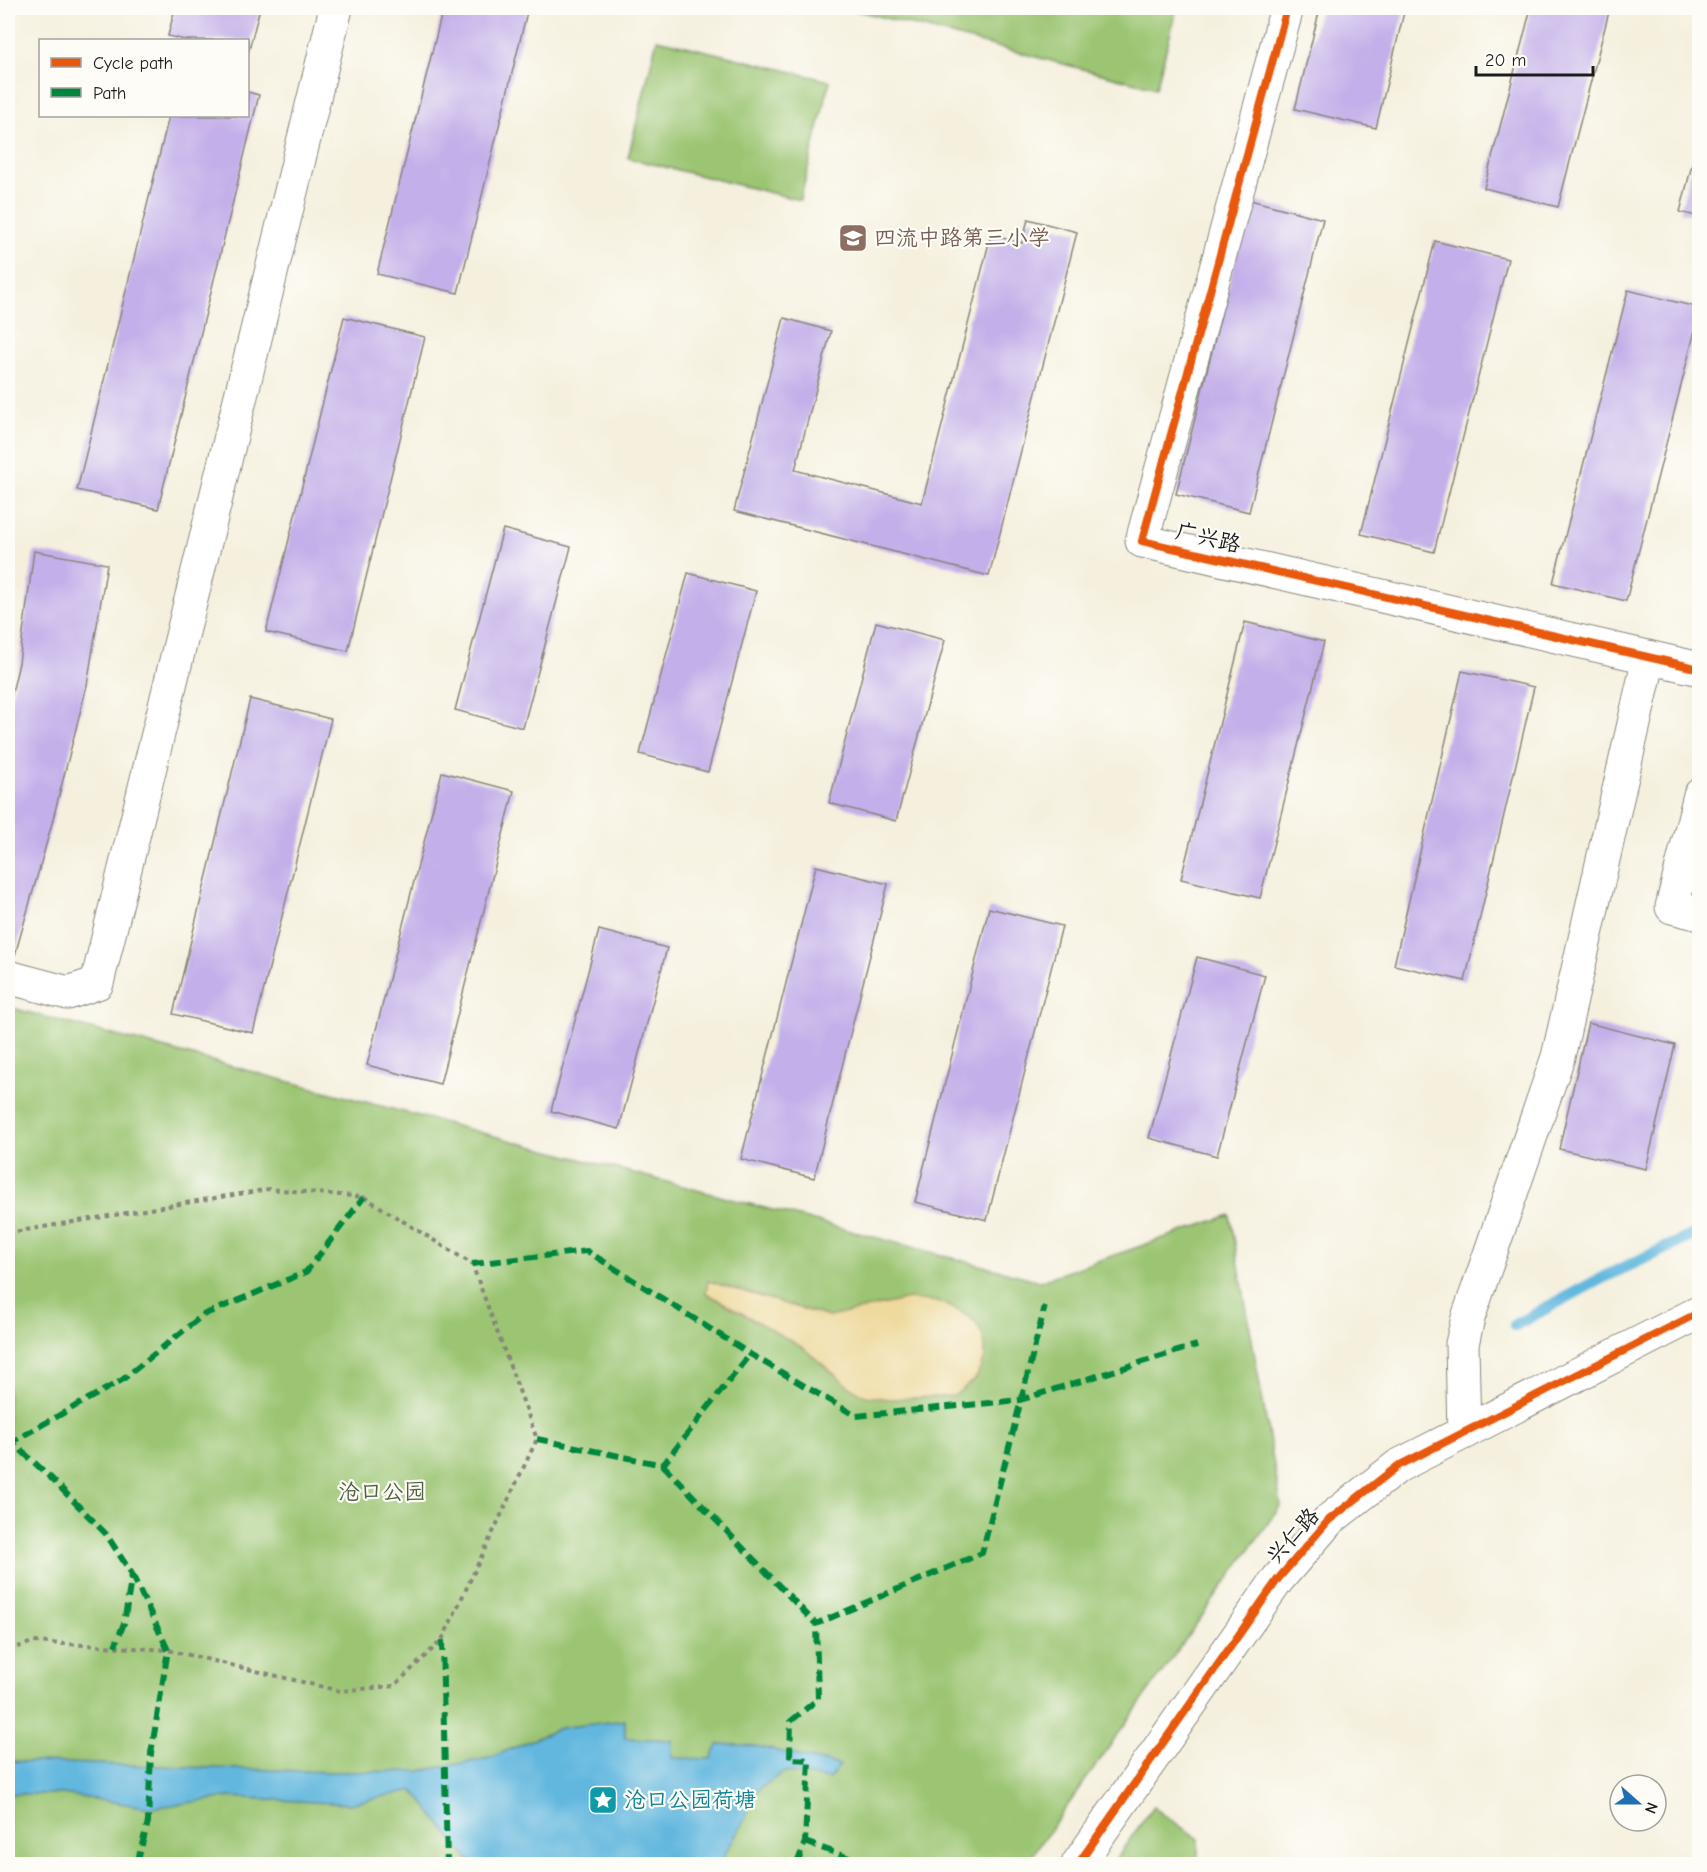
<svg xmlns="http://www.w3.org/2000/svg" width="1707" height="1872" viewBox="0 0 1707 1872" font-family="'Comic Neue','LXGW WenKai TC',sans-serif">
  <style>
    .green { fill: #9bc572; stroke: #5c7047; stroke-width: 1.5 }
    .sand { fill: #eeda9e; stroke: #857b5d; stroke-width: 1.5 }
    .water { fill: #62b7de; stroke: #3f6a7d; stroke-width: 1.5 }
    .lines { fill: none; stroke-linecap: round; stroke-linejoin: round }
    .stream { stroke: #62b7de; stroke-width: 12 }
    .building { fill: #c3afe9 }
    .minor-casing { stroke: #88867d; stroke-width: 35 }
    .path { stroke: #88867d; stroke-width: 4; stroke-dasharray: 4.5 4.5; stroke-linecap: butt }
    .minor { stroke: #fff; stroke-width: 33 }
    .quiet { stroke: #00873e; stroke-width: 6; stroke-dasharray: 12 6; stroke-linecap: butt }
    .cycleway-casing { stroke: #fdfcf7; stroke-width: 11 }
    .cycleway { stroke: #e8590c; stroke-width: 8 }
    .labels { text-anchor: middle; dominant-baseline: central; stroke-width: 4.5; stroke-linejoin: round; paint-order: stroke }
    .education-label { font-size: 22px; fill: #785e54; stroke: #fdfcf7; text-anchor: start }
    .street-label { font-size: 22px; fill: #1c1c1c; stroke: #fdfcf7 }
    .park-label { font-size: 22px; fill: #4f603e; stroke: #fdfcf7 }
    .culture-label { font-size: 22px; fill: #0d838f; stroke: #fdfcf7; text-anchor: start }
  </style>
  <rect width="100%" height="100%" fill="#fdfcf7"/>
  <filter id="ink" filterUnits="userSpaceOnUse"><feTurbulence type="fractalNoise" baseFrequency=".0167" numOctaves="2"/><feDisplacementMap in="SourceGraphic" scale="12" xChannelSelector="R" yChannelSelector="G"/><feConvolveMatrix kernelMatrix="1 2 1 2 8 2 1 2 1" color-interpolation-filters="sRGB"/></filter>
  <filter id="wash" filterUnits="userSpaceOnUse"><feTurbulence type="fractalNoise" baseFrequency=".008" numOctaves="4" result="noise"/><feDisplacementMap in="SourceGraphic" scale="24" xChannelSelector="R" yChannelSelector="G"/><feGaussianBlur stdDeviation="1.35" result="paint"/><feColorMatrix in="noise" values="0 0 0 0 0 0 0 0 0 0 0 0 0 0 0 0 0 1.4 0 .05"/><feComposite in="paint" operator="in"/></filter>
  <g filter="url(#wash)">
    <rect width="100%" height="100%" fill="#f5f0de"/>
    <!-- green -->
    <path class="green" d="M847,8H1177L1156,88Z
      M657,39L830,81L800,200L628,158Z
      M8,1007L1040,1281L1230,1215L1281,1505L1026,1864H8Z
      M1153,1807L1198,1839V1864H1112Z"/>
    <!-- sand -->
    <path class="sand" d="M708,1281L829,1317L908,1299L940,1302L961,1312L975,1321L982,1334L985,1346V1358L976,1378L954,1396L890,1399L865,1396L847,1385L802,1347L706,1293Z"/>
    <!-- water -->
    <path class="water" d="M625,1720V1738L672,1740V1758L711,1759L719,1744L755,1746L840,1765L829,1779L783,1772L753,1794L745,1819L722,1859L713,1864H472L413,1790L349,1804L230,1797L150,1808L63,1794H8V1761L330,1772L420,1771L490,1758L560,1728Z"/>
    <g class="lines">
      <!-- stream -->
      <path class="stream" d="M1515,1325L1604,1277L1700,1232"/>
    </g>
    <g id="blocks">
      <!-- building -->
      <path class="building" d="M175,8H260L248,54V40H185L168,36Z
        M443,8H528L458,293L377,274Z
        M1320,8H1405L1376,128L1295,109Z
        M1531,8H1610L1558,207L1484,188Z
        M248,92L259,95L158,509L77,490L169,116H248Z
        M1699,137H1700V217L1680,212Z
        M1250,200L1323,219L1249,512L1176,494Z
        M1028,219L1077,232L989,576L734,511L784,318L831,331L795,470L922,503L991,235L1022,243Z
        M1435,241L1508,259L1434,552L1361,534Z
        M1628,290L1700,308V311L1626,601L1553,583Z
        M344,317L425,337L348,651L266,632Z
        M503,529L571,547L523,728L455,710Z
        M34,551L107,564L87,685L51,827L15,955L8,952V710L19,663Z
        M688,573L756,591L708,772L640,754Z
        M876,622L945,640L896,821L829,803Z
        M1245,622L1324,642L1260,898L1181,879Z
        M1462,671L1534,687L1465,981L1394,965Z
        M250,699L331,719L253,1033L173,1014Z
        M442,772L514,791L440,1084L367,1065Z
        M816,866L888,884L814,1178L741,1159Z
        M989,908L1062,926L987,1220L915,1202Z
        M599,930L667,948L619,1129L551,1111Z
        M1197,957L1265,975L1217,1156L1149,1138Z
        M1588,1023L1675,1045L1646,1169L1559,1149Z"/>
    </g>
  </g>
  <g filter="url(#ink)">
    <use href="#blocks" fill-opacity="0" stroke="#88867d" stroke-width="1.5"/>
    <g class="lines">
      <!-- minor casing -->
      <g class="minor-casing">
        <path id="minor" d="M1287,8L1142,541L1700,669
          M1700,795L1672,907L1700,914
          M8,977L68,993L97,983L336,8
          M1464,1433L1462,1344L1468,1318L1558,1057L1649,658
          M1078,1864L1278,1579L1329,1520L1398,1466L1700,1312"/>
      </g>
      <!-- path -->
      <path class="path" d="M8,1233L269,1189L364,1197L472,1264L537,1439L442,1640L394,1686L340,1691L168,1650L33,1642L8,1650"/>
      <!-- minor -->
      <use href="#minor" class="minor"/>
      <!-- quiet -->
      <path class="quiet" d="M472,1264L587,1251L750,1354L856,1416L1020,1400L1197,1345
        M8,1438L52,1479L106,1534L132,1574L124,1623L115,1646
        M537,1439L663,1465L750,1354
        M8,1444L122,1380L203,1315L306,1272L364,1197
        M663,1465L816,1624L982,1553L1045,1306
        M132,1574L168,1650L151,1753L148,1822L137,1864
        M442,1640L447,1864
        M805,1842L866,1864
        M797,1864L805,1842L809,1760L790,1759L791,1721L818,1699L816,1624"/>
      <!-- cycleway casing -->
      <g class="cycleway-casing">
        <path id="cycleway" d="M1287,8L1142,541L1700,669
          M1078,1864L1278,1579L1329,1520L1398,1466L1700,1312"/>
      </g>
      <!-- cycleway -->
      <use href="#cycleway" class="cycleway"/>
    </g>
  </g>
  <!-- icons -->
  <defs>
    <g id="school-square" transform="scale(1.5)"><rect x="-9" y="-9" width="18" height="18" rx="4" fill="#8d6e63" stroke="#fdfcf7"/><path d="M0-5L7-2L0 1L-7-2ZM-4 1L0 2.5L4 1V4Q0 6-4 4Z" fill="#fff"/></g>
    <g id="sight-square" transform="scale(1.5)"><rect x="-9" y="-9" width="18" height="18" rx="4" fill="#0f9aa8" stroke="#fdfcf7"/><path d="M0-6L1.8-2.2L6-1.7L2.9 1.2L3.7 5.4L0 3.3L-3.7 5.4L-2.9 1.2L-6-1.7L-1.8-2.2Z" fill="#fff"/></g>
  </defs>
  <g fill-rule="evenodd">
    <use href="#school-square" x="853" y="238"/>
    <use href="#sight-square" x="603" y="1800"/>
  </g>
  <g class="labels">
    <!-- education labels -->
    <g class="education-label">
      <text x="874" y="238">四流中路第三小学</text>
    </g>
    <!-- street labels -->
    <g class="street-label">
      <text transform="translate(1208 538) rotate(13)">广兴路</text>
      <text transform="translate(1293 1536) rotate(-48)">兴仁路</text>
    </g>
    <!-- park labels -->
    <g class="park-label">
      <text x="382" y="1492">沧口公园</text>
    </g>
    <!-- culture labels -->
    <g class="culture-label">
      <text x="624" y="1800">沧口公园荷塘</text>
    </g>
  </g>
  <!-- margin -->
  <rect width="1707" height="1872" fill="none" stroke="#fdfcf7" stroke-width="30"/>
  <!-- legend -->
  <rect x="39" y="39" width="210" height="78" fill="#fdfcf7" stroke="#a3a29f" stroke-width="1.5"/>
  <rect x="51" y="58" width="30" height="9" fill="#e8590c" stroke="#a3a29f" stroke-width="1.5"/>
  <text x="93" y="69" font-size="18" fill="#1c1c1c">Cycle path</text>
  <rect x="51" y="88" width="30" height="9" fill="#00873e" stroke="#a3a29f" stroke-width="1.5"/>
  <text x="93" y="99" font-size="18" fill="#1c1c1c">Path</text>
  <!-- north arrow -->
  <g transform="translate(1638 1803) rotate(111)"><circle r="28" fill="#fdfcf7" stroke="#a3a29f" stroke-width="1.5"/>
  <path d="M0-4.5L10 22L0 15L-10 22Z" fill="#1f6fb2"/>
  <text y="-9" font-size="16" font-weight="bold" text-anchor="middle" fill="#1c1c1c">N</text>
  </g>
  <!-- scale -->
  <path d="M1476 66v9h117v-9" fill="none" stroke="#1c1c1c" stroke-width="3"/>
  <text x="1485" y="66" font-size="18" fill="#1c1c1c" stroke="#fdfcf7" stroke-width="4.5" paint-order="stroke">20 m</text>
</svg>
